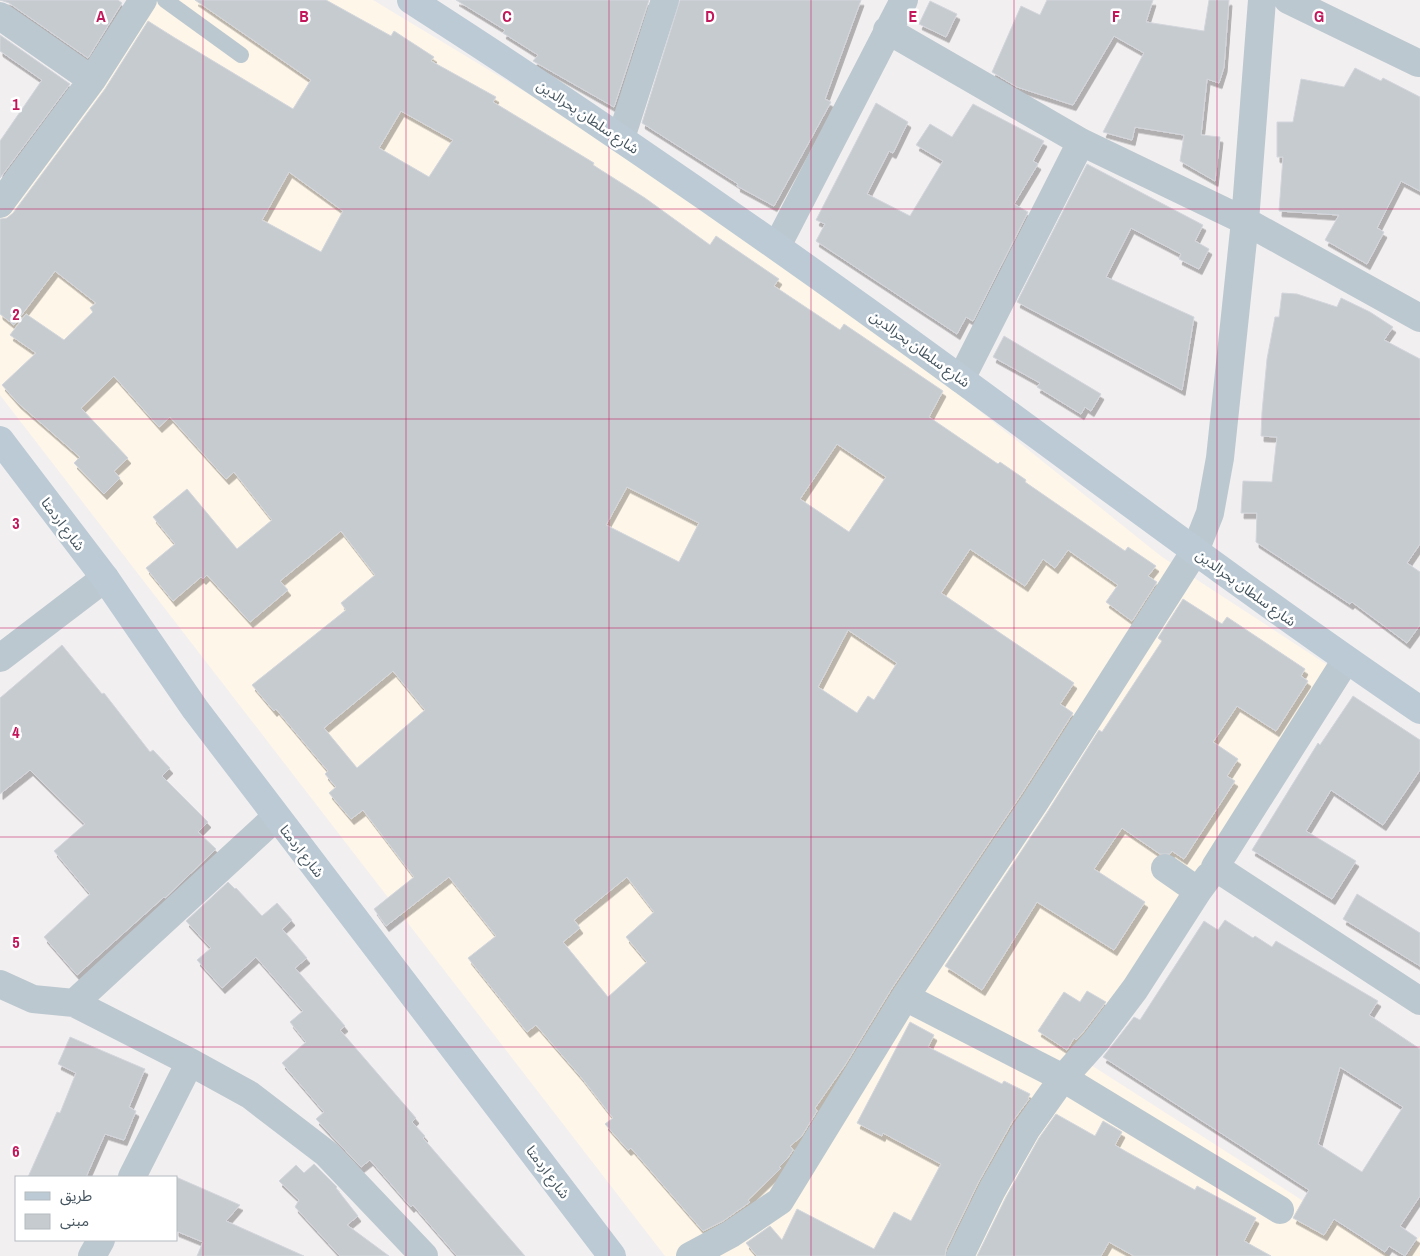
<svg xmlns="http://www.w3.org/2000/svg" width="1420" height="1256" viewBox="0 0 1420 1256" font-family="'Archivo Narrow','Noto Sans Arabic',sans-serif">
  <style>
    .commercial { fill: #fef6e8 }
    .building { fill: #c6cbd0; stroke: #d3d6dc; fill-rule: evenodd; filter: url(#shadow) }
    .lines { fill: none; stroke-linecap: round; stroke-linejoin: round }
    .lane { stroke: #bcc8d0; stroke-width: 16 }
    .street { stroke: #bcc8d0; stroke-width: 28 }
    .secondary { stroke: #bbcad5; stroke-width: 28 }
    .grid { fill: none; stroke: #c2185b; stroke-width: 1; stroke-opacity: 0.55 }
    .labels { text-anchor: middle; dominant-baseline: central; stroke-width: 5; stroke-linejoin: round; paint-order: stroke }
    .street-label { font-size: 14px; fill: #45555f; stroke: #fff }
    .grid-label { font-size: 16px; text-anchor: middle; font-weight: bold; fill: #c2185b; stroke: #fff; stroke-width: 5; stroke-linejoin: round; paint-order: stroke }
  </style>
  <defs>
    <filter id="shadow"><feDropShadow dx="3" dy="5.5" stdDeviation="0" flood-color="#0004"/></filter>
  </defs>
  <rect width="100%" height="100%" fill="#f2eff0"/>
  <!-- commercial -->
  <path class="commercial" d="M144,0H373L676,183L821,284L1162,557L1329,666L1080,1058L1389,1256H665L0,395V202Z
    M1420,1236V1256H1407Z"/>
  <!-- building -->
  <path class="building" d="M0,0H118L122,3L88,58L9,3Z
    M195,0H326L391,36L394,31L434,57L431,61L496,97L493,102L594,163L593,165L645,198L710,245L716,236L779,279L774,286L840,330L844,324L943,391L929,417L998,464L1000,462L1026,480L1025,482L1125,551L1128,547L1156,566L1148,576L1157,582L1132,621L1106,602L1118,585L1068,550L1055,568L1043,559L1025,586L970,549L941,593L1074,683L1060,704L1073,713L1022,793L892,988L845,1065L815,1108L817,1111L801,1137L790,1146L793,1150L787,1159L779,1167L781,1168L748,1200L750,1202L723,1221L703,1231L631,1148L628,1150L605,1124L613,1118L581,1077L536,1025L527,1032L468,958L496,936L449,877L386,926L374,909L414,877L363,810L351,819L329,793L336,787L325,774L328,771L276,709L274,711L252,685L346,610L341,603L375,575L341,531L280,581L288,590L250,622L207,575L203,579L201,577L173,601L146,568L175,544L153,517L187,489L237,549L272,520L234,472L226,479L170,417L159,427L114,376L81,408L128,458L114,471L120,478L104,494L74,463L80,457L18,403L2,385L36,353L10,335L26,314L64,340L93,312L90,308L96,303L55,271L14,325L0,314V219L7,218L13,213L105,89L148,21L175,38L293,109L311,80ZM401,111L453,140L429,177L379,148ZM289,172L343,211L321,252L262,220ZM837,444L886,477L849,532L800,499ZM627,487L699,523L679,562L606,525ZM848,630L897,663L874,700L868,696L857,713L818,687ZM393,671L425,710L357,768L324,728ZM627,877L654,912L626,937L647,962L608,997L563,942L580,928L574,920Z
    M456,0H649L614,107L533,61L538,55L503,33L505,30Z
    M680,0H861L825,99L831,102L774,206L737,186L738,184L642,123Z
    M1047,0H1153L1146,22L1204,31L1209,0H1229L1224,67L1219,83L1207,79L1201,135L1220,137L1215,181L1180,161L1184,135L1135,127L1132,140L1103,132L1144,53L1114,36L1073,105L1017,87L992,72L1021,6L1040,15Z
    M930,1L957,14L946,37L919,24Z
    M0,35L70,84L0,178V141L42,80L0,51Z
    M1355,68L1381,81L1383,78L1420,97V191L1401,181L1377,228L1384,232L1367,264L1325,240L1339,215L1279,211L1283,157H1277V122H1293L1301,79L1344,87Z
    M876,103L908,122L893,153L889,151L867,194L910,216L943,161L916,145L930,124L952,137L973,104L1044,141L1033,161L1038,164L1014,204L1028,212L973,321L966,317L957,334L816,241L825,224L816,220Z
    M1087,164L1203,225L1195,241L1209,249L1199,269L1179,259L1181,254L1131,228L1106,277L1194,317L1182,390L1017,302Z
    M1282,293L1297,294L1337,307L1341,298L1370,312L1393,327L1384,340L1420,359V544L1407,563L1420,572V625L1407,643L1352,602L1350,604L1256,542L1257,513H1241L1243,481L1272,482L1277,437L1261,436L1262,412L1267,359L1275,317H1279Z
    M1004,336L1101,394L1091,411L1085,407L1081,414L1037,387L1040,383L993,357Z
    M1183,599L1222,624L1227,617L1305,669L1301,676L1308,681L1276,731L1237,706L1213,742L1238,759L1227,776L1235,781L1184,859L1172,851L1170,854H1160L1122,828L1094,869L1145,902L1114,950L1037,902L982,990L945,966L1048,811L1099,730L1102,732L1162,641L1158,638Z
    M62,645L102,694L104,693L150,752L153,750L170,768L162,776L208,822L198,832L216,849L165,898L164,897L77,975L44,937L90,894L54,851L85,824L30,770L0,794V698Z
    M1353,696L1420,740V770L1383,825L1331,790L1306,831L1356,861L1332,899L1252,850L1318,743L1320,745Z
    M228,882L235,889L236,888L262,916L277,903L292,920L282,929L307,958L295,968L345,1026L340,1030L416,1118L412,1122L425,1136L423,1138L525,1256H457L413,1205L411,1207L370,1160L361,1167L316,1119L324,1112L282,1063L306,1042L290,1022L303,1011L256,957L222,988L197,960L211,948L186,921Z
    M1357,894L1420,933V966L1343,919Z
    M1225,920L1253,938L1255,936L1272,947L1276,941L1378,1001L1369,1015L1420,1049V1196L1400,1226L1417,1238L1405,1256L1389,1246L1385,1252L1334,1219L1324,1235L1293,1218L1309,1190L1103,1057L1134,1017L1140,1020L1204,921L1218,930ZM1340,1067L1403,1107L1362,1172L1318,1144Z
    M1087,991L1106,1002L1084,1031L1076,1040L1074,1038L1067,1050L1038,1031L1064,992L1080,1002Z
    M910,1022L934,1035L928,1047L1002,1084L1004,1081L1030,1094L1028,1098L1029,1099L1012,1122L978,1183L946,1249L945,1256H757L746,1243L770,1226L782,1240L797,1209L874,1249L894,1212L911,1221L941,1164L883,1133L882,1136L857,1123Z
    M70,1037L145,1069L129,1107L136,1111L124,1140L105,1134L86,1177H28L57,1112L60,1113L76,1073L58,1064Z
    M1056,1114L1095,1136L1103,1121L1122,1132L1115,1145L1125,1151L1195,1190L1197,1186L1256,1218L1244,1241L1271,1256H1134L1109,1242L1101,1256H977L1006,1197L1039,1138Z
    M314,1164L337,1187L336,1188L358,1216L347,1225L389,1256H340L295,1207L299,1200L279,1181L296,1165L304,1173Z
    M176,1177L240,1205L226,1221L304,1256H197L203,1242L176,1231Z"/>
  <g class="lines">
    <!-- lane -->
    <path class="lane" d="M165,0L241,55"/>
    <!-- street -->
    <path class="street" d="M1288,0L1418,63
      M0,16L92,80
      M887,30L1081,142L1245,221L1420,318
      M621,138L665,0
      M0,204L92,80L143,0
      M777,246L904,0
      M961,379L1081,142
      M0,658L105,578
      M1346,660L1215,867L1420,1001
      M1165,868L1198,891L1209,876
      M1198,891L1135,989L1096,1041L1063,1078L1280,1210
      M0,984L33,999L74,1003L190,1062L250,1095L327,1154L424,1256
      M905,997L1063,1078L1026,1130L992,1190L960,1256
      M74,1003L276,817
      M132,1177L190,1062
      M92,1256L101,1240
      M690,1256L731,1234L780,1201L905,997L1035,802L1195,551L1210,513L1220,458L1245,221L1262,0"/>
    <!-- secondary -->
    <path class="secondary" d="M411,0C599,121 782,248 962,380C1114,491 1264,604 1420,710
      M0,440L105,578L195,709L612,1256"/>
  </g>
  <!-- grid -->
  <path class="grid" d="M203,0V1256M406,0V1256M609,0V1256M811,0V1256M1014,0V1256M1217,0V1256M0,209H1420M0,419H1420M0,628H1420M0,837H1420M0,1047H1420"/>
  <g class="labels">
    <!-- street labels -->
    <g class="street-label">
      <text transform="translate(588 117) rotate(34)">شارع سلطان بحرالدين</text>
      <text transform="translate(920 349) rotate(36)">شارع سلطان بحرالدين</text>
      <text transform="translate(63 524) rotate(53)">شارع اردمتا</text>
      <text transform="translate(1246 588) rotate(36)">شارع سلطان بحرالدين</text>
      <text transform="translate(302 851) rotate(52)">شارع اردمتا</text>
      <text transform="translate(548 1172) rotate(53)">شارع اردمتا</text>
    </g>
  </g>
  <g class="grid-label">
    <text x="101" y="22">A</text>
    <text x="304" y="22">B</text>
    <text x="507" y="22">C</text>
    <text x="710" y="22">D</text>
    <text x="913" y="22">E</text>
    <text x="1116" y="22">F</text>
    <text x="1319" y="22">G</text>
    <text x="16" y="110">1</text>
    <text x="16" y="320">2</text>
    <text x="16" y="529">3</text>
    <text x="16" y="738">4</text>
    <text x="16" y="948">5</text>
    <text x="16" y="1157">6</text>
  </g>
  <!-- legend -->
  <rect x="15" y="1176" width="162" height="65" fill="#ffffff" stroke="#b5bbbf"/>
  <rect x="25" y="1192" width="25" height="8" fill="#bbcad5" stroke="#b5bbbf"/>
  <text x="60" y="1201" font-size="15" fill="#45555f">طريق</text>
  <rect x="25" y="1214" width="25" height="15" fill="#c6cbd0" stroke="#b5bbbf"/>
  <text x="60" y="1226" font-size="15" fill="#45555f">مبنى</text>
</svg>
